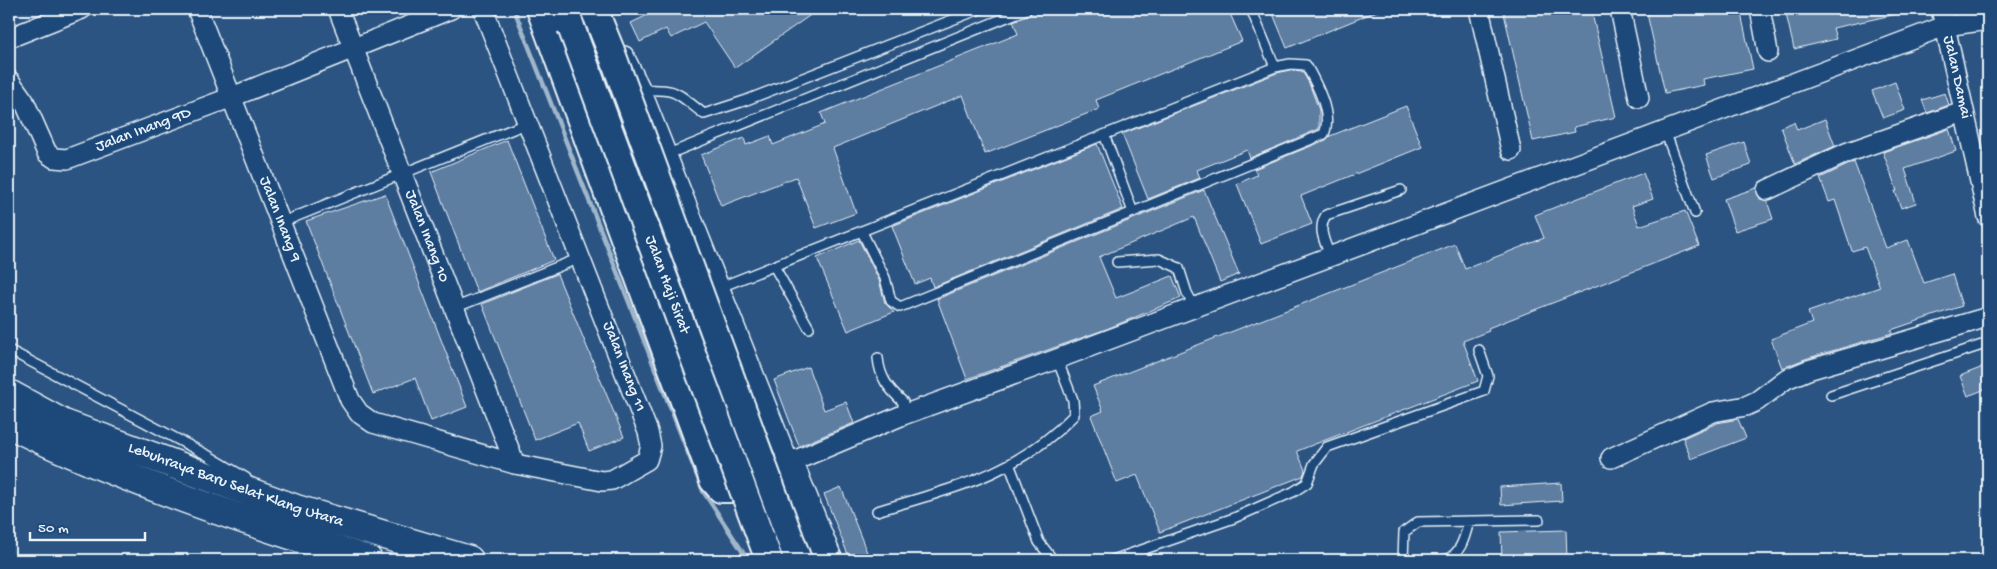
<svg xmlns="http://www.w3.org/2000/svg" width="1997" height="569" viewBox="0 0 1997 569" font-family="'Gochi Hand',sans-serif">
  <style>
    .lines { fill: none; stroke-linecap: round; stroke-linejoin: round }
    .stream { stroke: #a0b6cb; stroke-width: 4.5 }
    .building { fill: #5d7da1; stroke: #e8f1f8 }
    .service-casing { stroke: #e8f1f8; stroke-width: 12 }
    .minor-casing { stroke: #e8f1f8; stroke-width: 22 }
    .secondary-casing { stroke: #e8f1f8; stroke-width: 30 }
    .motorway-casing { stroke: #e8f1f8; stroke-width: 31 }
    .service { stroke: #1f4a7a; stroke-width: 9 }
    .minor { stroke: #1f4a7a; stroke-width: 19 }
    .secondary { stroke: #1f4a7a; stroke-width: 26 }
    .motorway { stroke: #1f4a7a; stroke-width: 28 }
    .secondary-bridge-casing { stroke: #e8f1f8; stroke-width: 30; stroke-linecap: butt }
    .secondary-bridge { stroke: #1f4a7a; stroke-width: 26 }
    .labels { text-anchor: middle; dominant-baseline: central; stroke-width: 4.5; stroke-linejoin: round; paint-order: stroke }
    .street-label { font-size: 16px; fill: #e8f1f8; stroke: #1f4a7a }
  </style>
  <rect width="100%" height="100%" fill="#2b5482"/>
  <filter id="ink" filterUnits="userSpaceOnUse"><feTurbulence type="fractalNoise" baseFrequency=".02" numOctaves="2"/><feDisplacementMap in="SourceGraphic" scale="10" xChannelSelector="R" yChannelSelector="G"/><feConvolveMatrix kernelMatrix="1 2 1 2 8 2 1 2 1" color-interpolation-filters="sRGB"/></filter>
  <g filter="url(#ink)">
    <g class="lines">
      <!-- stream -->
      <path class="stream" d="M514,9L703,491L748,560"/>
    </g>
    <!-- building -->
    <path class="building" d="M660,9H819L735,68L704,22L671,38L666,29L640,42L631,23Z
      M1033,9H1228L1242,41L1096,100L1099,109L985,154L963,95L833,148L856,213L816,228L796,177L721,206L701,155L744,138L746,145L770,136L773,145L825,124L821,113L1018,34L1013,21L1030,15Z
      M1271,9H1382L1287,48Z
      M1503,9H1591L1616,117L1574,127L1575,132L1533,141Z
      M1646,9H1740L1753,69L1703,79L1704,85L1665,93Z
      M1785,9H1896L1897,14L1833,28L1836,39L1794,49Z
      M1290,70L1302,71L1309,83L1319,110V129L1250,158L1247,150L1197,170L1200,178L1148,199L1122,134L1277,73Z
      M1895,82L1905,110L1883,118L1872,91Z
      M1945,93L1949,105L1927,113L1922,100Z
      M1406,106L1422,147L1301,196L1312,224L1261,244L1237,184L1257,175L1254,169L1326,140L1330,136Z
      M1825,119L1835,146L1795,164L1781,127L1794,122L1797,130Z
      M1949,129L1956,151L1905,169L1916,203L1901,208L1895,191H1897L1883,152Z
      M507,140L554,260L477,292L431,172Z
      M1744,142L1751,165L1714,178L1706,155Z
      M1097,144L1123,209L933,287L930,278L915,284L892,226Z
      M1854,162L1886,248L1908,240L1924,283L1952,274L1962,306L1891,330L1892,333L1805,359L1782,368L1771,339L1812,323L1808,312L1880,287L1865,247L1852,251L1835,200L1829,202L1820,178Z
      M1643,173L1653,199L1632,206L1639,226L1685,211L1699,246L1488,328L1489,331L1463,341L1478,381L1297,451L1305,470L1303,476L1160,532L1137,475L1117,483L1091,416L1103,411L1093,386L1455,244L1465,269L1544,238L1535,215Z
      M1756,188L1760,199L1767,201L1773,219L1735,231L1724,199Z
      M1204,190L1239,274L1220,282L1194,217L1099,257L1116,298L1172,276L1181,298L1109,328L967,379L937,299Z
      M385,194L467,407L431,421L415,378L373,394L306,221Z
      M859,240L879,280L885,303L894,312L848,331L817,258Z
      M557,274L624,437L589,451L578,423L535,440L482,304Z
      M1988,365V388L1968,396L1960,376Z
      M808,367L824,410L846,402L854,423L799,446L774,380Z
      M1738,419L1746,438L1691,459L1683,438L1717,423Z
      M1561,483L1562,501L1501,505L1500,487Z
      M841,487L870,560H850L824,494Z
      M1566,530L1567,559L1502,560L1501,532Z"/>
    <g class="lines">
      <!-- service casing -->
      <g class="service-casing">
        <path id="service" d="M1251,9L1275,67
          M641,90C679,88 676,93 704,114L744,101L980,9
          M1665,131L1695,213
          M1105,137L1133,212
          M666,155L1027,9
          M280,223L528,123
          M1330,256C1325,242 1317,229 1326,215L1401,190
          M1117,262L1159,259L1179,268L1187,293L1194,306
          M774,266L809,328
          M718,288L1275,67L1290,64L1306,65C1316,83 1333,114 1324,134L900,307L891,301L885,278L862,232
          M454,308L580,258
          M9,350L207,455L246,478
          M878,358C880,378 888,388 903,402V415
          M1831,395L1988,343
          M1010,466L1039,542L1053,560
          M877,511C954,488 1016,475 1074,415L1073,400L1057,359
          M1113,560L1234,518L1293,492L1307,483L1314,464L1327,447L1484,391L1488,376L1479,350
          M1403,560L1404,532L1418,522L1539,520
          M1445,560C1461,555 1465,536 1469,521"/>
      </g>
      <!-- minor casing -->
      <g class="minor-casing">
        <g id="minor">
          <path id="s1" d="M197,9L350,400L359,413L373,423L515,464L602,481L612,480L647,460L651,446L648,432L483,9"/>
          <path id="s2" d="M338,9L515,464"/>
          <path d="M1479,9L1511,150"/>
          <path d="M1620,9L1639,98"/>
          <path d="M1760,9L1768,52"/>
          <path id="s3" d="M1941,9L1988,217"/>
          <path d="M9,38L82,9"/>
          <path d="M624,56L641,90L789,463L903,415L1057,359L1945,26L1988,20"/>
          <path id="s4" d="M9,80L24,101L47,153L54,158L67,159L232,97L451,9"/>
          <path d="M1767,190L1846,153L1963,112"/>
          <path d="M1611,458L1713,412L1746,406L1757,401L1786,379L1808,370L1988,317"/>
        </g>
      </g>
      <!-- secondary casing -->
      <g class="secondary-casing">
        <path id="secondary" d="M540,9L713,480L721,489H730L761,475
          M564,9L571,27
          M594,9L611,51"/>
      </g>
      <!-- motorway casing -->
      <g class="motorway-casing">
        <g id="motorway">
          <path id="s5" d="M9,394L64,424L296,509L469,560"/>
          <path d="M9,424C123,481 246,521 368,560"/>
          <path d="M789,463L828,560"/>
        </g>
      </g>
      <!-- service -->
      <use href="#service" class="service"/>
      <!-- minor -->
      <use href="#minor" class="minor"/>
      <!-- secondary -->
      <use href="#secondary" class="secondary"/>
      <!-- motorway -->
      <use href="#motorway" class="motorway"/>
      <!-- secondary-bridge casing -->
      <g class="secondary-bridge-casing">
        <g id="secondary-bridge">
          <path id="s6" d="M571,27L769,560"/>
          <path d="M611,51L798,560"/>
        </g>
      </g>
      <!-- secondary-bridge -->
      <use href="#secondary-bridge" class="secondary-bridge"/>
    </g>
  </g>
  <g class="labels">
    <!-- street labels -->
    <g class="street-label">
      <text stroke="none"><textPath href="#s3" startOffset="70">Jalan Damai</textPath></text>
      <text stroke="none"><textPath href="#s4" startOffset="186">Jalan Inang 9D</textPath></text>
      <text stroke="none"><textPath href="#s1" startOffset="226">Jalan Inang 9</textPath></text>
      <text stroke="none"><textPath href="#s2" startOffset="244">Jalan Inang 10</textPath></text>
      <text stroke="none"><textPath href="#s6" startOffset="275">Jalan Haji Sirat</textPath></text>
      <text transform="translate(623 367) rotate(69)">Jalan Inang 11</text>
      <text stroke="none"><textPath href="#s5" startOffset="245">Lebuhraya Baru Selat Klang Utara</textPath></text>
    </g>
  </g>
  <!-- margin -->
  <rect width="1997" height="569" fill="none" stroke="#1f4a7a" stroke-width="30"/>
  <rect x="15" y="15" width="1967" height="539" fill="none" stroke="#e8f1f8" stroke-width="2" filter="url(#ink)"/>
  <!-- scale -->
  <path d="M30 532v8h115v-8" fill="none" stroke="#e8f1f8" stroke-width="2.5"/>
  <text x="38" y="532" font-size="15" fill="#e8f1f8" stroke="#1f4a7a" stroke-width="4" paint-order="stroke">50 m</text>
</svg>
